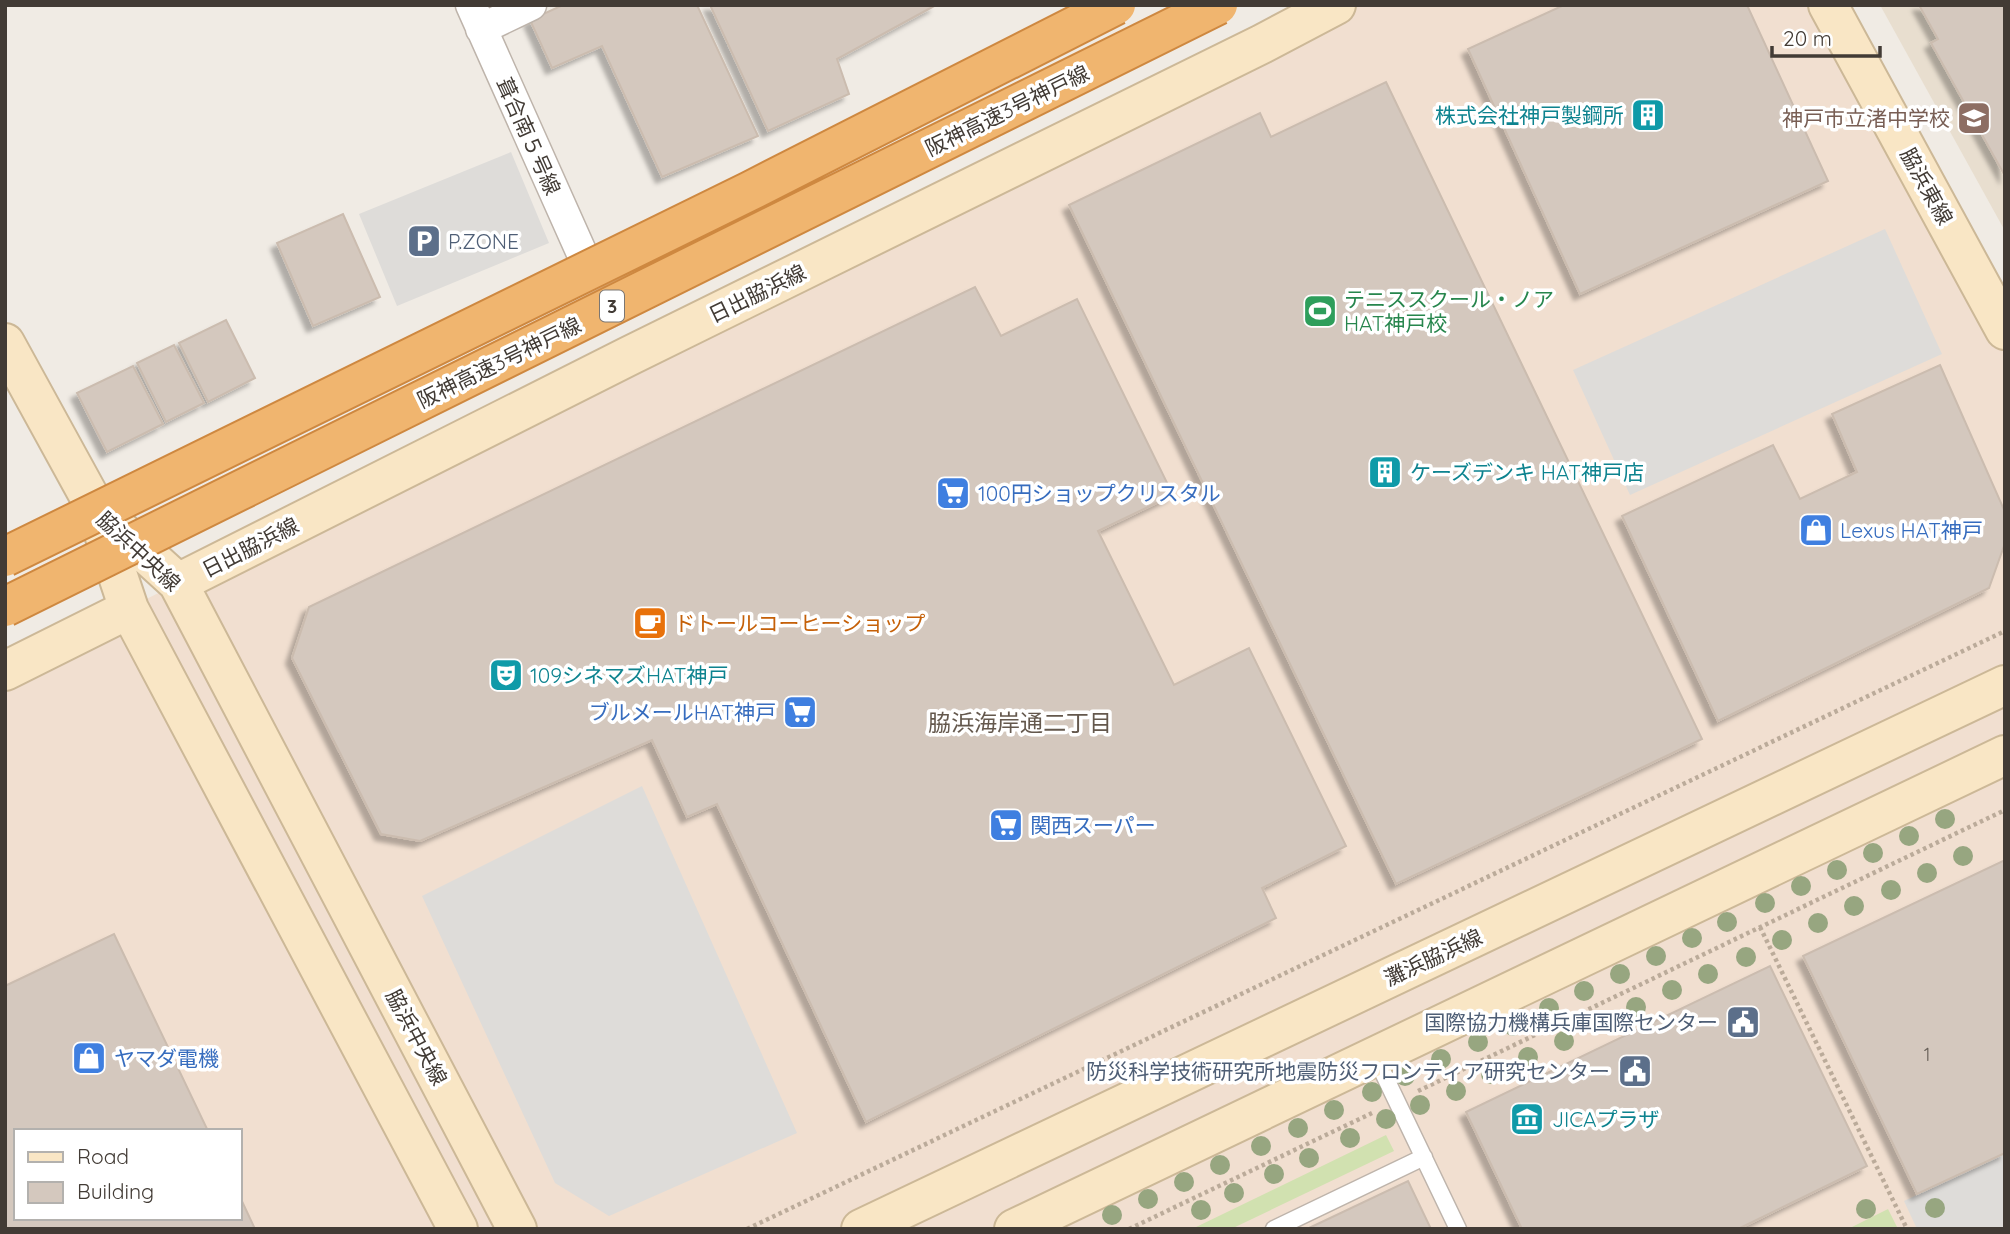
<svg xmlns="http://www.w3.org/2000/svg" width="2010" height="1234" viewBox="0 0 2010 1234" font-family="Quicksand,'Noto Sans JP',sans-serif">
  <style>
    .commercial { fill: #f1dfd0; fill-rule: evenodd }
    .education { fill: #e8decf }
    .green { fill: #d1e1b0 }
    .parking { fill: #dedcd9 }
    .building { fill: #d4c8be; stroke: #cbbcaf; stroke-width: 2; filter: url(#shadow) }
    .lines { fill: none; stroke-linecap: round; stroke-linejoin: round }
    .lane-casing { stroke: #beb4ab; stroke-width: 19 }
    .street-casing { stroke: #beb4ab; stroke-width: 33 }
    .secondary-casing { stroke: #ccb897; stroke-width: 42 }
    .path { stroke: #bbab9a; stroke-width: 4.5; stroke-dasharray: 3.5 3.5; stroke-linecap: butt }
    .lane { stroke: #fff; stroke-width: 16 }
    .street { stroke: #fff; stroke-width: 30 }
    .secondary { stroke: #f9e6c5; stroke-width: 38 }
    .highway-bridge-casing { stroke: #ce8840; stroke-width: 42; stroke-linecap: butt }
    .highway-bridge { stroke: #f0b56f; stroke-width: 38 }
    .tree { fill: #97a680 }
    .labels { text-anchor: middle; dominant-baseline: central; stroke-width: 7; stroke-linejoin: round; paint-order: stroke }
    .number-label { font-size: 18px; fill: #665e57 }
    .shield { fill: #fff; stroke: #7b7672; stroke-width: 2 }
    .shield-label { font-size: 19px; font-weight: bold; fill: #423b35 }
    .street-label { font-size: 21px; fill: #423b35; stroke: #fff }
    .culture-label { font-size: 21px; fill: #0d838f; stroke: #fff; text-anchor: start }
    .education-label { font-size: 21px; fill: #785e54; stroke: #fff; text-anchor: end }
    .service-label { font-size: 21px; fill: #4e5e75; stroke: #fff; text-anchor: end }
    .leisure-label { font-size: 21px; fill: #27864d; stroke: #fff; text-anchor: start }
    .shop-label { font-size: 21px; fill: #366cbe; stroke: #fff; text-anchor: start }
    .food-label { font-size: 21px; fill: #c56008; stroke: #fff; text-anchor: start }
    .neighbourhood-label { font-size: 23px; fill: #64584d; stroke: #fff }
  </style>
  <defs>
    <filter id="shadow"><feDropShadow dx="-6" dy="6" stdDeviation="2" flood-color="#0004"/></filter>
  </defs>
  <rect width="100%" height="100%" fill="#f0ebe4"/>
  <!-- commercial -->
  <path class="commercial" d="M1336,5H1828L2005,330V1229H5V671L178,583ZM16,1131H240V1218H16Z"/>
  <!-- education -->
  <path class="education" d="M1880,5H2005V231Z"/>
  <!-- green -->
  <path class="green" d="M1386,1135L1394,1151L1231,1229H1192Z
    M1888,1209L1898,1229H1848Z"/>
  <!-- parking -->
  <path class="parking" d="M511,152L549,243L397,306L359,214Z
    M1885,229L1942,354L1630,495L1573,370Z
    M642,786L797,1133L609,1216L555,1183L422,896Z
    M2005,1153V1229H1917L1904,1201Z"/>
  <!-- building -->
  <path class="building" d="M563,5H697L758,136L662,177L602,46L552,68L530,20Z
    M710,5H936L837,59L849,94L768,131Z
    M1564,5H1747L1828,181L1580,294L1468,49Z
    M1919,5H2005V176L1931,43L1938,39Z
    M1386,82L1702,739L1396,884L1069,205L1260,113L1271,137Z
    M343,214L380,297L313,326L277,243Z
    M975,287L1001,336L1077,299L1173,495L1098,531L1174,685L1249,648L1346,846L1262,888L1276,918L866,1122L717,804L687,817L652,740L420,841L381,834L292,658L309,607Z
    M226,320L255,378L208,402L179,343Z
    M174,345L204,403L166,422L137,363Z
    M1940,365L2005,512V543L1989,588L1718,721L1622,516L1773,445L1800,499L1857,472L1832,414Z
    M133,366L163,424L107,452L77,393Z
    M2005,860V1153L1917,1194L1803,956Z
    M114,934L208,1131H16V1218H240V1197L255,1229H5V986Z
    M1770,966L1867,1166L1738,1229H1522L1466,1112Z
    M1408,1181L1431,1229H1307Z"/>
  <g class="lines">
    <!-- lane casing -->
    <g class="lane-casing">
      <path id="lane" d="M1375,1056L1458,1229
        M1274,1229L1424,1157"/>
    </g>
    <!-- street casing -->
    <g class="street-casing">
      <path id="street" d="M471,5L588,267
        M481,29L531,5"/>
    </g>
    <!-- secondary casing -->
    <g class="secondary-casing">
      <path id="secondary" d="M1828,5L2005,330
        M5,343L95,507L129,609L458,1229
        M112,523L178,583L517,1229
        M178,583L629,356L1262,44L1336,5
        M5,671L129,609
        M861,1229L2005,685
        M1014,1229L2005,755"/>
    </g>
    <!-- path -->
    <path class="path" d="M1760,927L1907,1229
      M1418,1091L2005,810
      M747,1229L2005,631
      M1129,1229L1372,1113"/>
    <!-- lane -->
    <use href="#lane" class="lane"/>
    <!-- street -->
    <use href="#street" class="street"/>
    <!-- secondary -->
    <use href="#secondary" class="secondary"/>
    <!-- highway-bridge casing -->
    <g class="highway-bridge-casing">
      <path id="highway-bridge" d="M5,557L750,191L1116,5
        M5,607L1218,5"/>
    </g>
    <!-- highway-bridge -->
    <use href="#highway-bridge" class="highway-bridge"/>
  </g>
  <!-- trees -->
  <g class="tree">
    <circle cx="1945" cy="819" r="10"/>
    <circle cx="1909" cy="836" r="10"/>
    <circle cx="1873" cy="853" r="10"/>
    <circle cx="1963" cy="856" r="10"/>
    <circle cx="1837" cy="870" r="10"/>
    <circle cx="1927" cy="873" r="10"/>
    <circle cx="1801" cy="886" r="10"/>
    <circle cx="1891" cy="890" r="10"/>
    <circle cx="1765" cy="903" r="10"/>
    <circle cx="1854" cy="906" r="10"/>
    <circle cx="1727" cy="922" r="10"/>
    <circle cx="1818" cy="923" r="10"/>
    <circle cx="1692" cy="938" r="10"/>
    <circle cx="1782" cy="940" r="10"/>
    <circle cx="1656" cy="956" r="10"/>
    <circle cx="1746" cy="957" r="10"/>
    <circle cx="1620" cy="974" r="10"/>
    <circle cx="1708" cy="974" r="10"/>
    <circle cx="1672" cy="990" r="10"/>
    <circle cx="1584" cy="991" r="10"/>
    <circle cx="1636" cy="1007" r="10"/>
    <circle cx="1549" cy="1008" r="10"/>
    <circle cx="1600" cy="1024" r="10"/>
    <circle cx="1513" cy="1026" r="10"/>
    <circle cx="1564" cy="1041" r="10"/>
    <circle cx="1478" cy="1042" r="10"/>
    <circle cx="1528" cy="1057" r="10"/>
    <circle cx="1441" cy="1059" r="10"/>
    <circle cx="1491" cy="1074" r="10"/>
    <circle cx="1405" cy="1076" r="10"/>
    <circle cx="1456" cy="1091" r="10"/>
    <circle cx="1372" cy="1092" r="10"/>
    <circle cx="1420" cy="1105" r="10"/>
    <circle cx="1334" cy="1110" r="10"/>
    <circle cx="1386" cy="1119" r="10"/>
    <circle cx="1298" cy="1128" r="10"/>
    <circle cx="1350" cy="1138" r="10"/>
    <circle cx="1261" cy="1146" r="10"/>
    <circle cx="1309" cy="1158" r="10"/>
    <circle cx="1220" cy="1165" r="10"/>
    <circle cx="1274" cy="1174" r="10"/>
    <circle cx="1184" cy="1182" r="10"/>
    <circle cx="1234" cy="1193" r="10"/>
    <circle cx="1148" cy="1199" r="10"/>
    <circle cx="1935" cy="1208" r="10"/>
    <circle cx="1866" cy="1209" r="10"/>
    <circle cx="1201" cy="1210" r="10"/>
    <circle cx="1112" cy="1215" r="10"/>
  </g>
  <!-- icons -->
  <defs>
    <g id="building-square" transform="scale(1.75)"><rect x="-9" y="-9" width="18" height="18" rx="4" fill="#0f9aa8" stroke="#fff"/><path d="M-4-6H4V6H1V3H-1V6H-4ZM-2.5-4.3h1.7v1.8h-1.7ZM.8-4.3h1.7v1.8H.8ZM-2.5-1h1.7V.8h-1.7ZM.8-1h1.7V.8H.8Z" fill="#fff"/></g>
    <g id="school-square" transform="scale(1.75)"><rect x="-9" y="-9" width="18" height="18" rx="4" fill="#8d6e63" stroke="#fff"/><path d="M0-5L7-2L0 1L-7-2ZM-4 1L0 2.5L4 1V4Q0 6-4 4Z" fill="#fff"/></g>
    <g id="parking-square" transform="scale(1.75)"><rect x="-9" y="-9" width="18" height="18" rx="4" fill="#5c6f8a" stroke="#fff"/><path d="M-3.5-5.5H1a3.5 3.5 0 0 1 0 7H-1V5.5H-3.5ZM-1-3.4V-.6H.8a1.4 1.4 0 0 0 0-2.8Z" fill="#fff"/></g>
    <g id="stadium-square" transform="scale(1.75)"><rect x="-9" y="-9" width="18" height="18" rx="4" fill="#2e9e5b" stroke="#fff"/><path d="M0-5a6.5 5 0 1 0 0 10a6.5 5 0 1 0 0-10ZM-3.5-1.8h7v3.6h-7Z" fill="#fff"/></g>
    <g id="supermarket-square" transform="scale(1.75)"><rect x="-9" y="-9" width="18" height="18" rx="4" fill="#3f7fe0" stroke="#fff"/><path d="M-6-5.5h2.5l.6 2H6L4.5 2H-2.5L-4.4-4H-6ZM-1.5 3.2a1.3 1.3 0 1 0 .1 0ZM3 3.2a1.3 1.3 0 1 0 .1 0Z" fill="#fff"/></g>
    <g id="shop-square" transform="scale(1.75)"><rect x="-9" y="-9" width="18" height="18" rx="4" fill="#3f7fe0" stroke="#fff"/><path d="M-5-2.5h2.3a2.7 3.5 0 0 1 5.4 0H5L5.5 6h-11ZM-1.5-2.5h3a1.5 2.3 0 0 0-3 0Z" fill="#fff"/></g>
    <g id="cafe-square" transform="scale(1.75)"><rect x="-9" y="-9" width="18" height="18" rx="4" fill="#e8710a" stroke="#fff"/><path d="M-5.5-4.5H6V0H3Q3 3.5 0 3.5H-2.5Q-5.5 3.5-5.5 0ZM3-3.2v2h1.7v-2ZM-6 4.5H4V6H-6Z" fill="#fff"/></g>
    <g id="theatre-square" transform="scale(1.75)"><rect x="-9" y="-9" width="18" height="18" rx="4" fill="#0f9aa8" stroke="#fff"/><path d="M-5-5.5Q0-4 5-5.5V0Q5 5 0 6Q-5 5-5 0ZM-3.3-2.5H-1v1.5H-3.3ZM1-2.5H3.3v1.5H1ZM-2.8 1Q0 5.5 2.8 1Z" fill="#fff"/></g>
    <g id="civic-square" transform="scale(1.75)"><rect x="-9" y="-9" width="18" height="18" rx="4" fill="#5c6f8a" stroke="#fff"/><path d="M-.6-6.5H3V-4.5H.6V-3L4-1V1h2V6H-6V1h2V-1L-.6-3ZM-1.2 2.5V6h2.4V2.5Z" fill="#fff"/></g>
    <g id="museum-square" transform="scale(1.75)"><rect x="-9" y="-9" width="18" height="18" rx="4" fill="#0f9aa8" stroke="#fff"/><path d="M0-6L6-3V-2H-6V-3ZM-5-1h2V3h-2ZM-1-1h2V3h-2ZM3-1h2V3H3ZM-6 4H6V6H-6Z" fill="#fff"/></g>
  </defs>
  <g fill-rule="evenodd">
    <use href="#building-square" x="1648" y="115"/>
    <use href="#school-square" x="1974" y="118"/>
    <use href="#parking-square" x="424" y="241"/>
    <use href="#stadium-square" x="1320" y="311"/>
    <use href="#building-square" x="1385" y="472"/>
    <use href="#supermarket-square" x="953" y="493"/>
    <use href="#shop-square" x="1816" y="530"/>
    <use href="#cafe-square" x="650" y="623"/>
    <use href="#theatre-square" x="506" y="675"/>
    <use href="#supermarket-square" x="800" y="712"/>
    <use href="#supermarket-square" x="1006" y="825"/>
    <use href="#civic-square" x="1743" y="1022"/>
    <use href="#shop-square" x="89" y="1058"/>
    <use href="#civic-square" x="1635" y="1071"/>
    <use href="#museum-square" x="1527" y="1119"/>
  </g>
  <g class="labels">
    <!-- number labels -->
    <g class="number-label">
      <text x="1927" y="1054">1</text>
    </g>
    <!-- shield labels -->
    <rect class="shield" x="600" y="290.5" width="24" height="31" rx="5"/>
    <g class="shield-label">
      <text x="612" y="306">3</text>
    </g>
    <!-- street labels -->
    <g class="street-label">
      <text transform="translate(1007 110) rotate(-26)">阪神高速3号神戸線</text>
      <text transform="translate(529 136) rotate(66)">葺合南５号線</text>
      <text transform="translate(1927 186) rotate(61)">脇浜東線</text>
      <text transform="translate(757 293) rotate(-26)">日出脇浜線</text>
      <text transform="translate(499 362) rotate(-26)">阪神高速3号神戸線</text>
      <text transform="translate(250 547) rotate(-27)">日出脇浜線</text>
      <text transform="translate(139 551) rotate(43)">脇浜中央線</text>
      <text transform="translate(1433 957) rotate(-25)">灘浜脇浜線</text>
      <text transform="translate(417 1037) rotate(62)">脇浜中央線</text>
    </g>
    <!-- culture labels -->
    <g class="culture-label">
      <text x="1624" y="115" text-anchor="end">株式会社神戸製鋼所</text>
      <text x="1410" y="472">ケーズデンキ HAT神戸店</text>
      <text x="530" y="675">109シネマズHAT神戸</text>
      <text x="1552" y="1119">JICAプラザ</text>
    </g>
    <!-- education labels -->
    <g class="education-label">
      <text x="1950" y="118">神戸市立渚中学校</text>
    </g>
    <!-- service labels -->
    <g class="service-label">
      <text x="448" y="241" text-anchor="start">P.ZONE</text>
      <text x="1718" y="1022">国際協力機構兵庫国際センター</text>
      <text x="1610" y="1071">防災科学技術研究所地震防災フロンティア研究センター</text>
    </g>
    <!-- leisure labels -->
    <g class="leisure-label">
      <text x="1344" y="299">テニススクール・ノア<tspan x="1344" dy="24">HAT神戸校</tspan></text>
    </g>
    <!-- shop labels -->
    <g class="shop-label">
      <text x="978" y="493">100円ショップクリスタル</text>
      <text x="1840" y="530">Lexus HAT神戸</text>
      <text x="776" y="712" text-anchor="end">ブルメールHAT神戸</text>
      <text x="1030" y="825">関西スーパー</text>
      <text x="114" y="1058">ヤマダ電機</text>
    </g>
    <!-- food labels -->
    <g class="food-label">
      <text x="674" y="623">ドトールコーヒーショップ</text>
    </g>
    <!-- neighbourhood labels -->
    <g class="neighbourhood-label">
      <text x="1020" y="722">脇浜海岸通二丁目</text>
    </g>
  </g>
  <!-- border -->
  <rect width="2010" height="1234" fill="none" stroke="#423b35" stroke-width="14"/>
  <!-- legend -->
  <rect x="14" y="1129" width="228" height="91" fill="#ffffff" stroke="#b3b1ae" stroke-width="2"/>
  <rect x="28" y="1152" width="35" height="10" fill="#f9e6c5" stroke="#b3b1ae" stroke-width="2"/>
  <text x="77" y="1164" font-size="21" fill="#423b35">Road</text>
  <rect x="28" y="1182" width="35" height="21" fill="#d4c8be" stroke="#b3b1ae" stroke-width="2"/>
  <text x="77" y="1199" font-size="21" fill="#423b35">Building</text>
  <!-- scale -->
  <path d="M1772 46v10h108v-10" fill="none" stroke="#423b35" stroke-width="3.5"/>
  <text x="1783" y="46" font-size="21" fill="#423b35" stroke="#ffffff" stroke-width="5" paint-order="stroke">20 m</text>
</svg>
